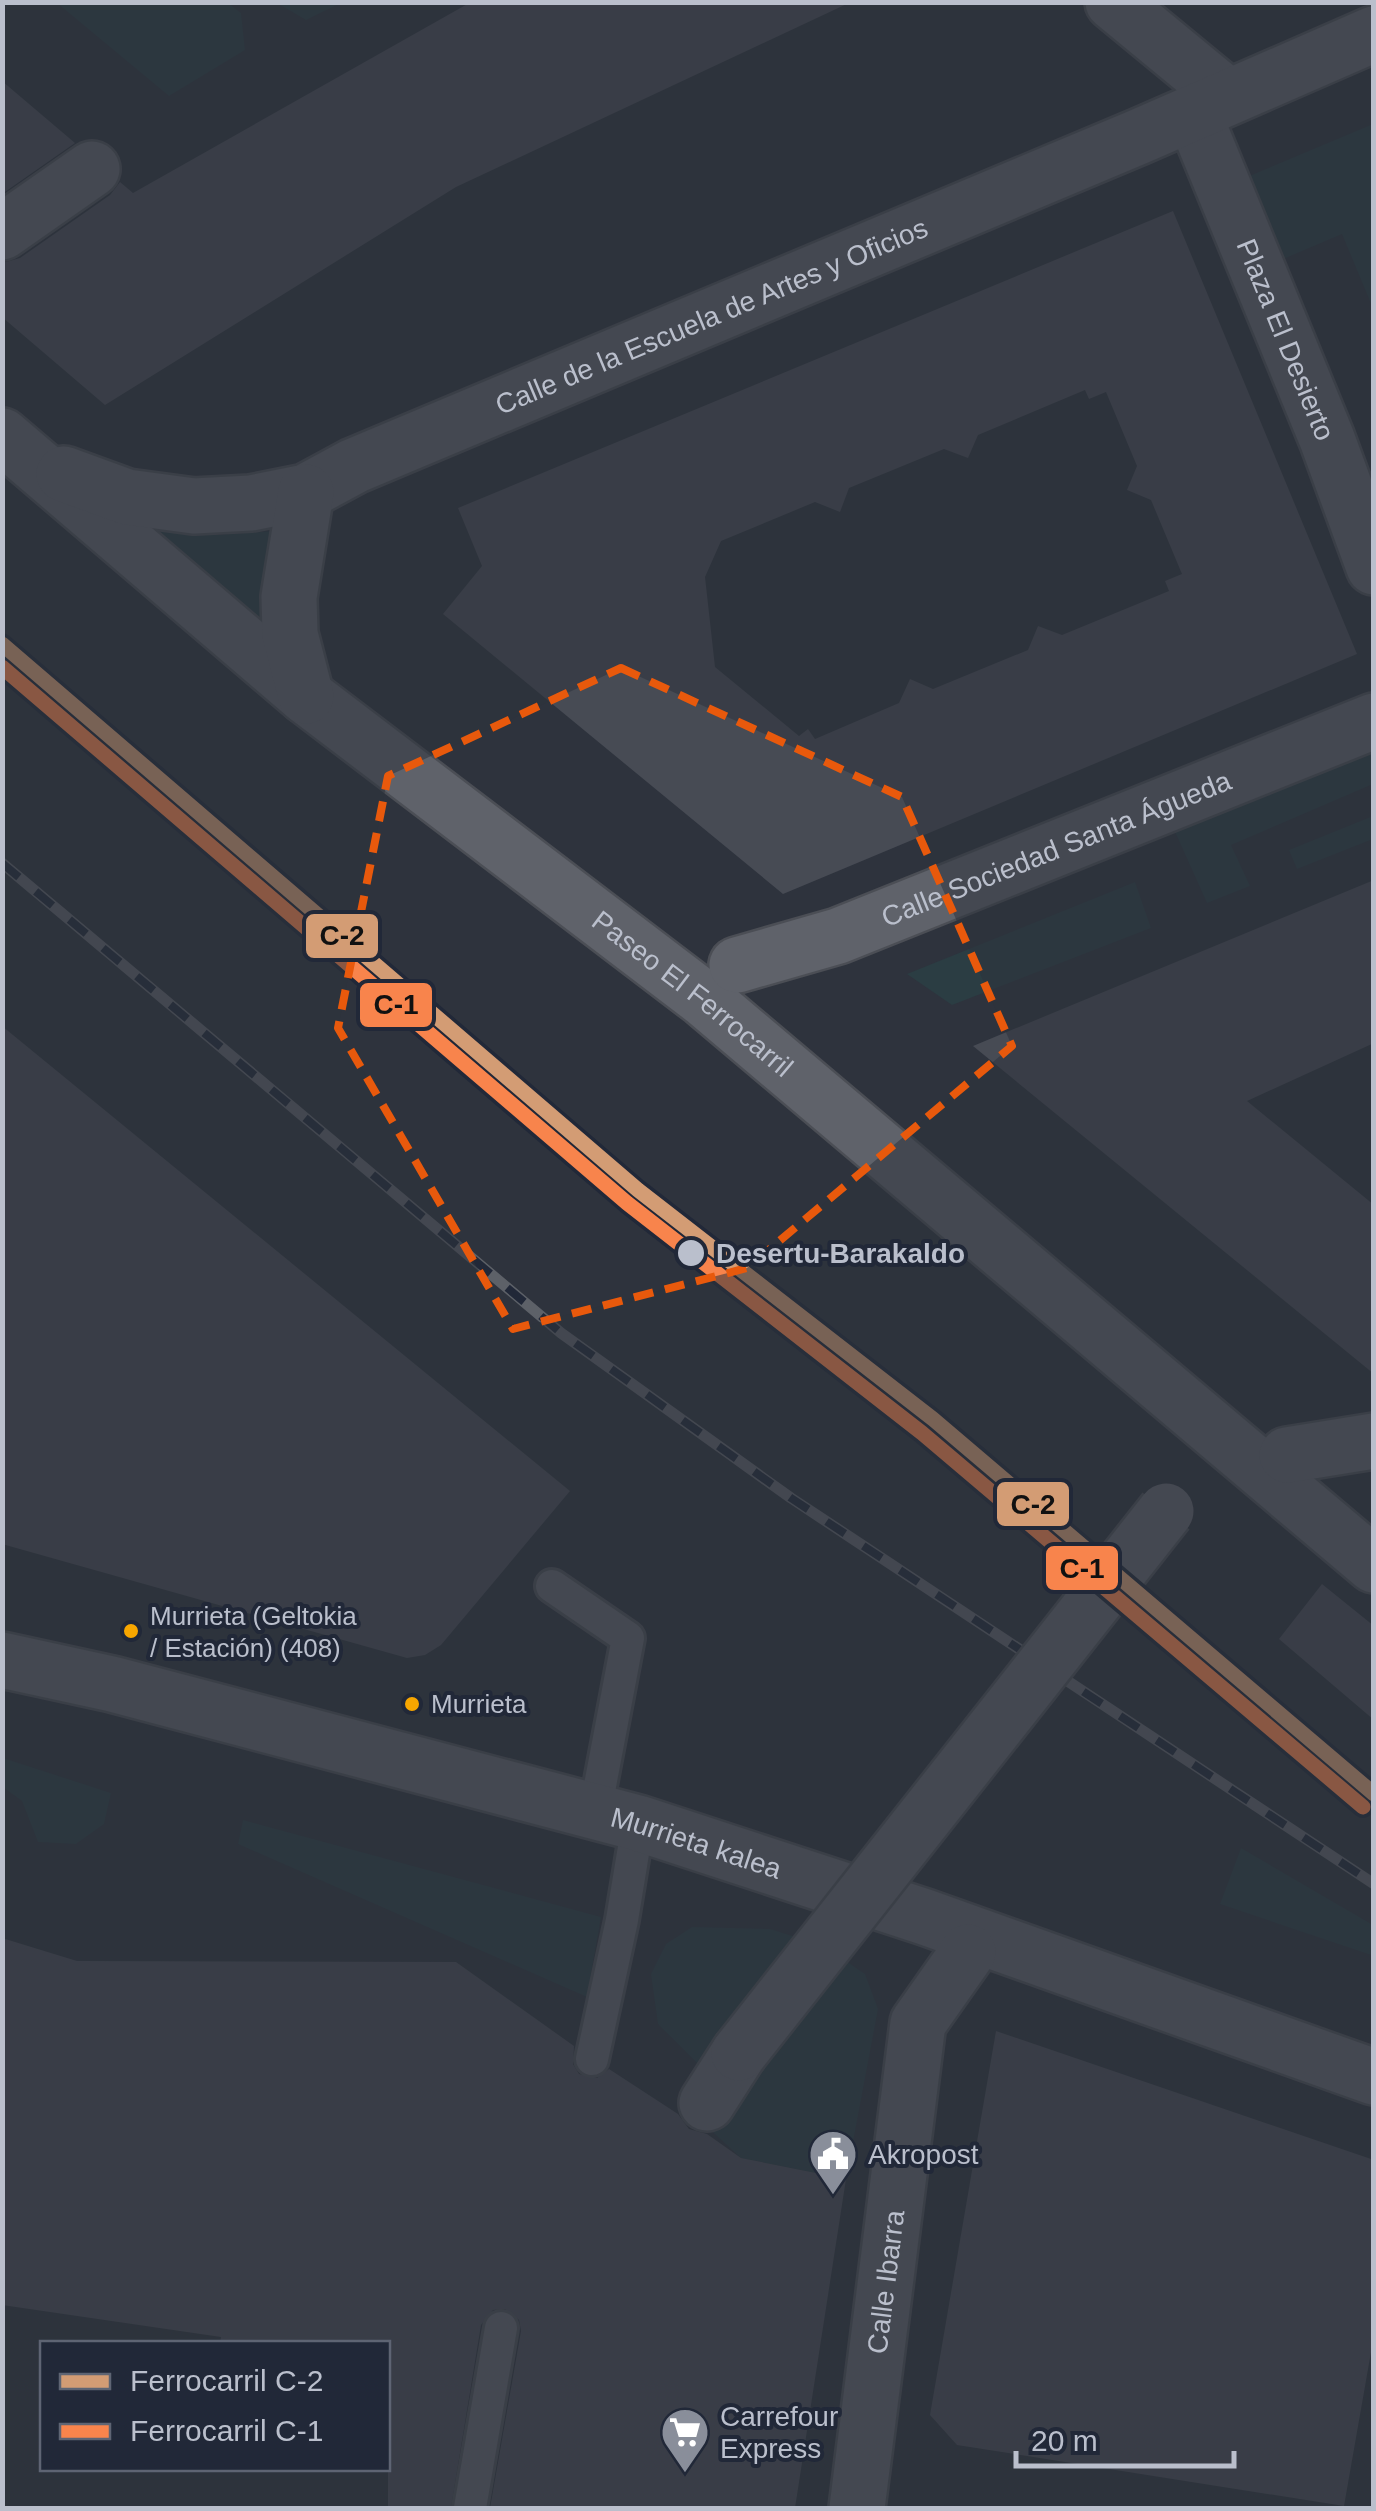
<svg xmlns="http://www.w3.org/2000/svg" width="1376" height="2511" viewBox="0 0 1376 2511" font-family="Helvetica,sans-serif">
  <style>
    .green { fill: #2b3d43 }
    .building { fill: #474b54; fill-rule: evenodd }
    .lines { fill: none; stroke-linecap: round; stroke-linejoin: round }
    .lane-casing { stroke: #4b4e55; stroke-width: 38 }
    .street-casing { stroke: #4b4e55; stroke-width: 60 }
    .lane { stroke: #5f626a; stroke-width: 32 }
    .street { stroke: #5f626a; stroke-width: 55 }
    .rail-casing { stroke: #5d6168; stroke-width: 11 }
    .rail { stroke: #212838; stroke-width: 8; stroke-dasharray: 22; stroke-linecap: butt }
    .street-bridge-casing { stroke: #4b4e55; stroke-width: 60; stroke-linecap: butt }
    .street-bridge { stroke: #5f626a; stroke-width: 55 }
    .rail-1-casing { stroke: #212838; stroke-width: 22 }
    .rail-2-casing { stroke: #212838; stroke-width: 22 }
    .rail-1 { stroke: #d39c74; stroke-width: 15 }
    .rail-2 { stroke: #f8844c; stroke-width: 15 }
    .marked { fill: none; stroke: #e8590c; stroke-width: 8; stroke-dasharray: 20 12; stroke-linejoin: round }
    .stop-dot { fill: #babfcc; stroke: #212838; stroke-width: 4 }
    .bus-dot { fill: #f7a600; stroke: #212838; stroke-width: 4 }
    .labels { text-anchor: middle; dominant-baseline: central; stroke-width: 8; stroke-linejoin: round; paint-order: stroke }
    .bus-label { font-size: 26px; fill: #babfcc; stroke: #212838; text-anchor: start }
    .street-label { font-size: 28px; fill: #babfcc; stroke: #212838 }
    .stop-label { font-size: 28px; font-weight: bold; fill: #babfcc; stroke: #212838; text-anchor: start }
    .poi-label { font-size: 28px; fill: #babfcc; stroke: #212838; text-anchor: start }
    .line-badge { stroke: #212838; stroke-width: 4 }
    .pale-badge-label { font-size: 28px; text-anchor: middle; font-weight: bold; fill: #111 }
  </style>
  <rect width="100%" height="100%" fill="#2e333d"/>
  <!-- green -->
  <path class="green" d="M57,3H228L241,13L245,50L169,96Z
    M277,3H341L306,20Z
    M1373,124V305L1372,306L1342,234L1281,260L1247,177Z
    M154,528L216,535L275,531L267,626Z
    M1373,742V784L1231,845L1250,886L1207,903L1172,825Z
    M1373,816V839L1297,869L1289,850Z
    M1135,882L1151,928L952,1005L907,974Z
    M3,1758L111,1793L104,1824L76,1844L38,1842L22,1801L3,1787Z
    M243,1820L601,1917L587,1997L238,1844Z
    M1241,1848L1373,1925L1371,1955L1220,1904Z
    M692,1927L770,1929L824,1946L865,1974L878,2009L846,2179L741,2158L703,2123L710,2076L658,2024L651,1974L666,1944Z"/>
  <!-- building -->
  <path class="building" d="M471,2H851L456,187L105,405L2,317V263L20,258L110,195L120,182L133,193Z
    M2,81L75,143L2,194Z
    M1173,211L1357,654L783,894L443,614L482,566L458,508ZM1085,390L1089,399L1106,392L1137,466L1127,490L1151,500L1182,574L1165,581L1169,591L1062,635L1038,626L1028,650L933,689L910,679L899,703L815,739L808,729L799,736L715,667L705,577L721,541L815,502L840,512L849,488L944,449L968,458L978,435Z
    M1374,880V1043L1247,1101L1374,1205V1374L973,1046Z
    M2,1026L570,1491L441,1645L425,1655L407,1658L2,1544Z
    M1322,1584L1374,1626V1720L1279,1639Z
    M2,1938L77,1961L456,1962L574,2046L573,2064L579,2074L597,2078L609,2069L678,2114L689,2129L707,2134L741,2158L846,2179L795,2508H490L521,2331L519,2320L505,2309L493,2310L481,2325L451,2508H388V2344H220L221,2337L2,2305Z
    M996,2031L1374,2160V2335L1344,2506L957,2445L930,2415Z"/>
  <g class="lines">
    <!-- lane casing -->
    <g class="lane-casing">
      <path id="lane" d="M552,1586L628,1638L595,1812
        M592,2059L622,1920L638,1823
        M470,2508L501,2328"/>
    </g>
    <!-- street casing -->
    <g class="street-casing">
      <g id="street">
        <path d="M1113,2L1227,96"/>
        <path id="s1" d="M1193,113L1327,439L1374,567"/>
        <path d="M2,232L92,169"/>
        <path id="s2" d="M2,436L306,696L704,999L1374,1565"/>
        <path id="s3" d="M64,474L127,497L194,506L251,503L306,492L354,466L1138,137L1374,34"/>
        <path d="M306,696L290,634L289,597L306,492"/>
        <path id="s4" d="M737,965L838,936L1374,721"/>
        <path d="M1287,1455L1374,1441"/>
        <path id="s5" d="M2,1660L112,1684L638,1823L925,1917L1374,2077"/>
        <path d="M707,2103L739,2053"/>
        <path id="s6" d="M857,2508L918,2023L968,1952"/>
      </g>
    </g>
    <!-- lane -->
    <use href="#lane" class="lane"/>
    <!-- street -->
    <use href="#street" class="street"/>
    <!-- rail casing -->
    <g class="rail-casing">
      <path id="rail" d="M2,863L561,1333L791,1498L1374,1884"/>
    </g>
    <!-- rail -->
    <use href="#rail" class="rail"/>
    <!-- street-bridge casing -->
    <g class="street-bridge-casing">
      <path id="street-bridge" d="M739,2053L1166,1511"/>
    </g>
    <!-- street-bridge -->
    <use href="#street-bridge" class="street-bridge"/>
    <!-- rail-1 casing -->
    <g class="rail-1-casing">
      <path id="rail-1" d="M2,644L638,1190L933,1419L1374,1794"/>
    </g>
    <!-- rail-2 casing -->
    <g class="rail-2-casing">
      <path id="rail-2" d="M2,667L627,1203L922,1433L1363,1807"/>
    </g>
    <!-- rail-1 -->
    <use href="#rail-1" class="rail-1"/>
    <!-- rail-2 -->
    <use href="#rail-2" class="rail-2"/>
  </g>
  <!-- marked area -->
  <path d="M0 0H1376V2511H0ZM621,668L902,797L1012,1046L747,1268L513,1329L338,1028L388,776Z" fill="#2e333d" fill-opacity=".55" fill-rule="evenodd"/>
  <path class="marked" d="M621,668L902,797L1012,1046L747,1268L513,1329L338,1028L388,776Z"/>
  <!-- icons -->
  <defs>
    <g id="civic-pin" transform="scale(2.5)"><path d="M0 17L-7.5 6A9.5 9.5 0 1 1 7.5 6Z" fill="#898e9a" stroke="#212838"/><path d="M-.6-6.5H3V-4.5H.6V-3L4-1V1h2V6H-6V1h2V-1L-.6-3ZM-1.2 2.5V6h2.4V2.5Z" fill="#fff"/></g>
    <g id="supermarket-pin" transform="scale(2.5)"><path d="M0 17L-7.5 6A9.5 9.5 0 1 1 7.5 6Z" fill="#898e9a" stroke="#212838"/><path d="M-6-5.5h2.5l.6 2H6L4.5 2H-2.5L-4.4-4H-6ZM-1.5 3.2a1.3 1.3 0 1 0 .1 0ZM3 3.2a1.3 1.3 0 1 0 .1 0Z" fill="#fff"/></g>
  </defs>
  <g fill-rule="evenodd">
    <use href="#civic-pin" x="833" y="2154"/>
    <use href="#supermarket-pin" x="685" y="2432"/>
  </g>
  <!-- markers -->
  <circle class="stop-dot" cx="691" cy="1253" r="15"/>
  <g class="bus-dot">
    <circle cx="131" cy="1631" r="9"/>
    <circle cx="412" cy="1704" r="9"/>
  </g>
  <g class="labels">
    <!-- bus labels -->
    <g class="bus-label">
      <text x="150" y="1616">Murrieta (Geltokia<tspan x="150" dy="32">/ Estación) (408)</tspan></text>
      <text x="431" y="1704">Murrieta</text>
    </g>
    <!-- street labels -->
    <g class="street-label">
      <text stroke="none"><textPath href="#s3" startOffset="690">Calle de la Escuela de Artes y Oficios</textPath></text>
      <text stroke="none"><textPath href="#s1" startOffset="245">Plaza El Desierto</textPath></text>
      <text stroke="none"><textPath href="#s4" startOffset="340">Calle Sociedad Santa Águeda</textPath></text>
      <text stroke="none"><textPath href="#s2" startOffset="888">Paseo El Ferrocarril</textPath></text>
      <text stroke="none"><textPath href="#s5" startOffset="718">Murrieta kalea</textPath></text>
      <text stroke="none"><textPath href="#s6" startOffset="228">Calle Ibarra</textPath></text>
    </g>
    <!-- stop labels -->
    <g class="stop-label">
      <text x="716" y="1253">Desertu-Barakaldo</text>
    </g>
    <!-- poi labels -->
    <g class="poi-label">
      <text x="868" y="2154">Akropost</text>
      <text x="720" y="2416">Carrefour<tspan x="720" dy="32">Express</tspan></text>
    </g>
  </g>
  <g class="line-badge">
    <rect x="304" y="912" width="76" height="48" rx="10" fill="#d39c74"/>
    <rect x="358" y="981" width="76" height="48" rx="10" fill="#f8844c"/>
    <rect x="995" y="1480" width="76" height="48" rx="10" fill="#d39c74"/>
    <rect x="1044" y="1544" width="76" height="48" rx="10" fill="#f8844c"/>
  </g>
  <g class="pale-badge-label">
    <text x="342" y="945">C-2</text>
    <text x="396" y="1014">C-1</text>
    <text x="1033" y="1514">C-2</text>
    <text x="1082" y="1578">C-1</text>
  </g>
  <!-- border -->
  <rect width="1376" height="2511" fill="none" stroke="#babfcc" stroke-width="10"/>
  <!-- legend -->
  <rect x="40" y="2341" width="350" height="130" fill="#212838" stroke="#5e6473" stroke-width="2.5"/>
  <rect x="60" y="2374" width="50" height="15" fill="#d39c74" stroke="#5e6473" stroke-width="2.5"/>
  <text x="130" y="2391" font-size="30" fill="#babfcc">Ferrocarril C-2</text>
  <rect x="60" y="2424" width="50" height="15" fill="#f8844c" stroke="#5e6473" stroke-width="2.5"/>
  <text x="130" y="2441" font-size="30" fill="#babfcc">Ferrocarril C-1</text>
  <!-- scale -->
  <path d="M1016 2451v15h218v-15" fill="none" stroke="#babfcc" stroke-width="5"/>
  <text x="1031" y="2451" font-size="30" fill="#babfcc" stroke="#212838" stroke-width="8" paint-order="stroke">20 m</text>
</svg>
